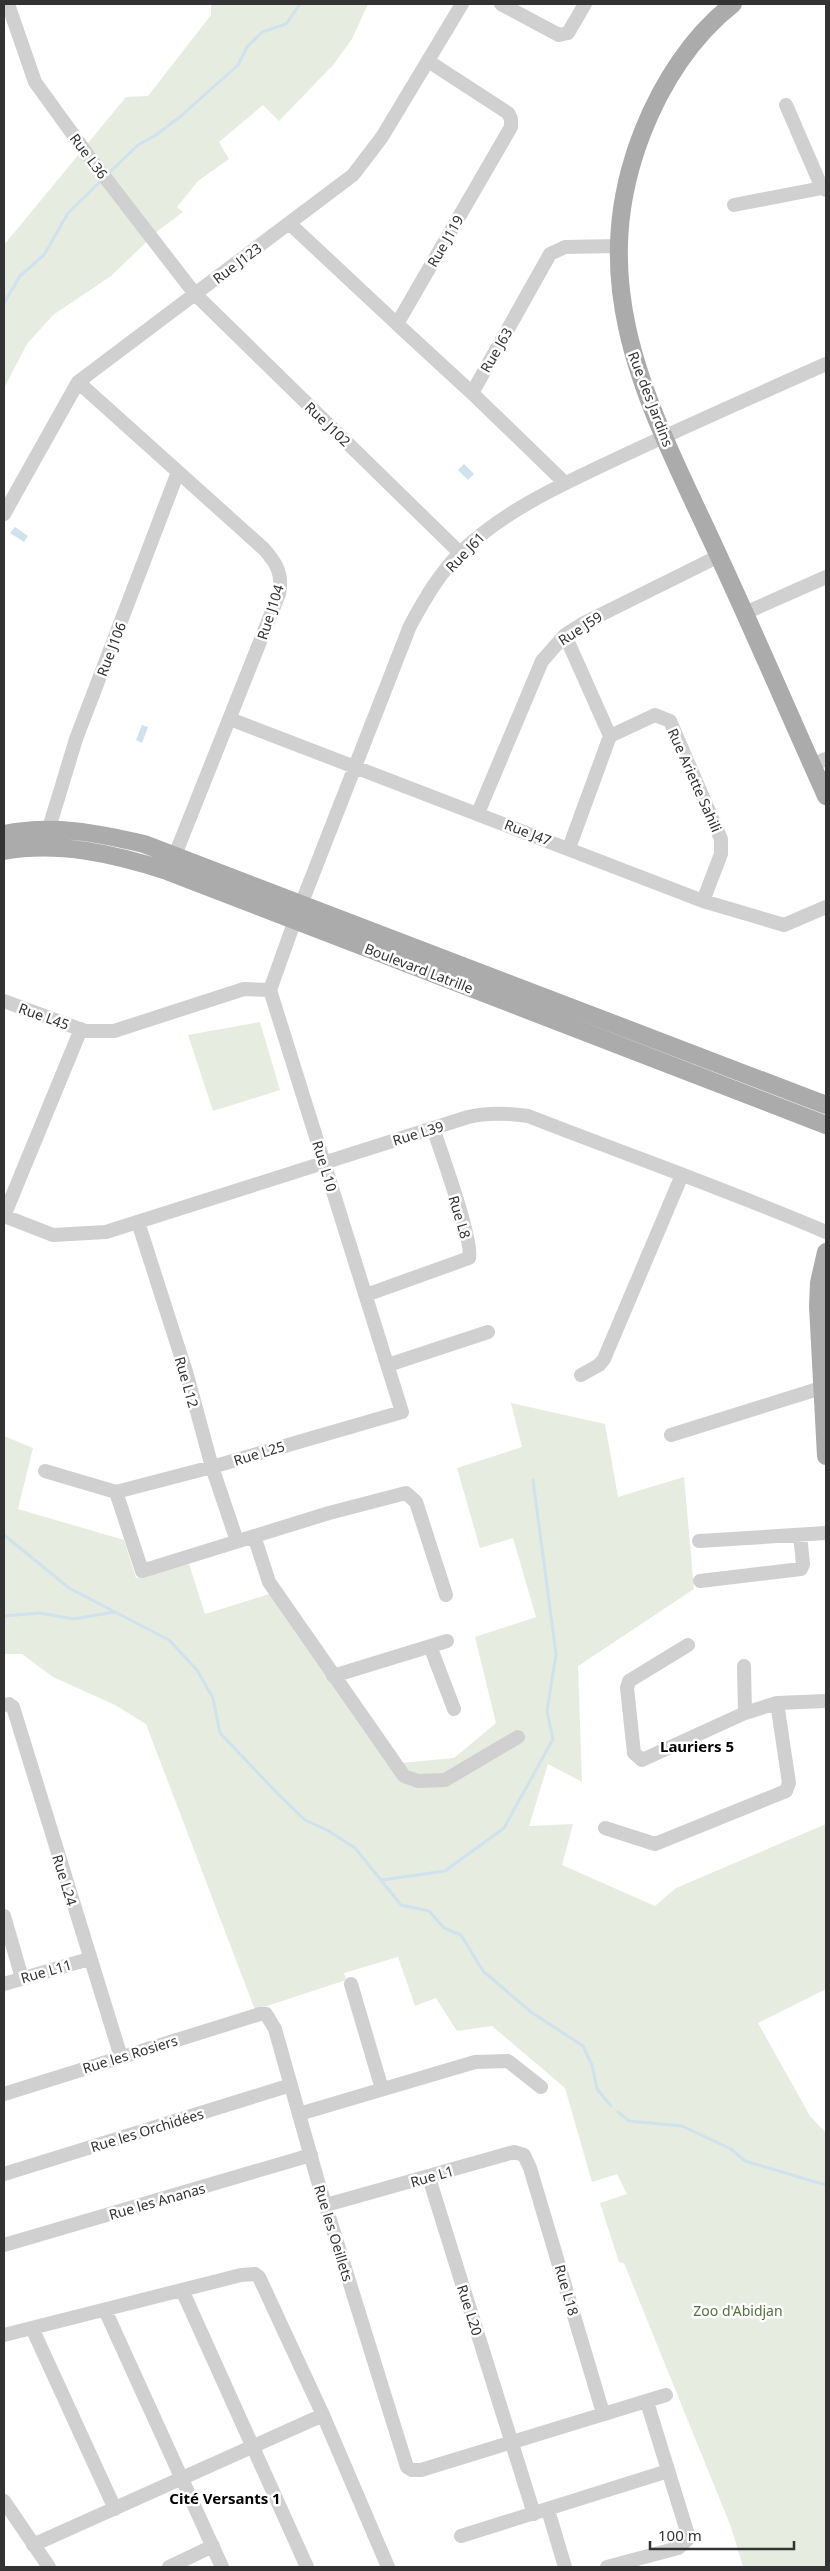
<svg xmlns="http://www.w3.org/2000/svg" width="830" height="2571" viewBox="0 0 830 2571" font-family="'Noto Sans',sans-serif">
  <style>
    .green { fill: #e6ecdf }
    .water { fill: #cfe2ee }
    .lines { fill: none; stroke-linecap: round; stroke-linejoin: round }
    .stream { stroke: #cfe2ee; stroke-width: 3 }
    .minor { stroke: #d0d0d0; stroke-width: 14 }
    .major { stroke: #ababab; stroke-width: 18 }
    .labels { text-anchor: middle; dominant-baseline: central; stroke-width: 5; stroke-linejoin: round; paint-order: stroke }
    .street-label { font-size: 14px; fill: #333; stroke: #fff }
    .park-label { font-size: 14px; fill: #56703f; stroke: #fff }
    .neighbourhood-label { font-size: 15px; font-weight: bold; fill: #000; stroke: #fff }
  </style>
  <rect width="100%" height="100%" fill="#fff"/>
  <!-- green -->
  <path class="green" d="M211,4H368L352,39L334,64L279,121L263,105L219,142L229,159L198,181L177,207L183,212L159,230L111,276L53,315L27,344L4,388V245L126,97L148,96L211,15Z
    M260,1022L280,1090L213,1111L188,1035Z
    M511,1403L605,1424L618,1497L684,1477L694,1589L578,1666L582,1782L548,1764L529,1826L573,1824L562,1865L655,1906L676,1888L826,1824V1989L758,2023L810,2116L826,2133V2567H743L731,2527L624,2263L619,2262L600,2203L627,2194L617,2174L592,2182L565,2088L492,2026L457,2031L436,1998L415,2006L398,1957L344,1973L346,1980L255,2010L146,1724L115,1705L53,1677L22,1654H4V1436L33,1448L18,1509L124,1540L136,1578L189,1564L205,1614L279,1591L400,1763L454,1758L496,1723L475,1637L536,1617L513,1538L480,1548L457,1468L522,1447Z"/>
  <!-- water -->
  <path class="water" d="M464,464L474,474L468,480L458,470Z
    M15,527L28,536L24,542L10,533Z
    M142,725L148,727L142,743L136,740Z"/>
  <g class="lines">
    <!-- stream -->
    <path class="stream" d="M107,175L138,145L156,135L181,116L238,65L247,47L262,32L286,24L300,4
      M4,303L20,276L44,255L68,213L102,180
      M4,1535L69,1588L169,1640L197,1670L213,1698L220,1733L279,1795L305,1820L327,1830L355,1848L401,1905L429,1911L444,1928L461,1935L483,1971L531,2012L583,2046L592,2065L597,2089L611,2106
      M4,1616L40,1613L74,1619L114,1612
      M382,1880L445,1871L504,1828L553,1739L547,1711L556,1654L533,1480
      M618,2112L629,2121L682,2126L731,2149L745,2161L826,2185"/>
    <!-- minor -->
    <path class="minor" d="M8,4L35,82L90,158L195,294L460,553
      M501,4L559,35L568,33L585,4
      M786,105L822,188L826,190
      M734,205L822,188
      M290,224L397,324L511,127V119L508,113L428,61
      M397,324L472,393
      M78,382L264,549C277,564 283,574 279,594L175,855
      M565,483L472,393L550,254L565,247L618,246
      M4,514L78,382L353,175L382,137L462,4
      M745,613L826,577
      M565,635L610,736L569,848
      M230,719L703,901L784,925L826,907
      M610,736L655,715L670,721L721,839V854L703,901
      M812,765L826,759
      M478,813L542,661L565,635L584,623L719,556
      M49,828L76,739L178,472
      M4,1001L85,1031H114L244,989L270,990
      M4,1216L53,1235L106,1232L468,1117C488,1112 507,1113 528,1116C628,1155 728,1190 826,1232
      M4,1216L81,1029
      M138,1222L187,1375L212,1467L237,1541
      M366,1295L469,1258C474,1243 440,1149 433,1128
      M388,1365L488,1332
      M581,1375L599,1365L604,1359L682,1175
      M671,1435L821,1388
      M45,1471L116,1492
      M116,1492L212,1467L402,1412L270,990L295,920L410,626C424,600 440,572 462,551C507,509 561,485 616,459C686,426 756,395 826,364
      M116,1492L142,1571L329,1513L406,1493L416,1502L446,1595
      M254,1536L269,1582L404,1776L418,1781L445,1780L518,1737
      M699,1541L826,1533
      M700,1581L801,1569L803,1564L800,1535
      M688,1645L629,1681L627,1688L634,1753L642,1760L745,1713L777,1703L826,1701
      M430,1646L454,1709
      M744,1666L745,1713
      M333,1676L447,1641
      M4,1705L9,1704L13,1707L121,2057
      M605,1828L655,1844L786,1791L789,1783L777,1703
      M4,1916L22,1978
      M4,1984L89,1959
      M351,1984L382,2089
      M4,2094L260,2014H266L275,2029L317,2178L407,2467L412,2470H421L666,2395
      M299,2114L475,2062L508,2061L541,2087
      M4,2174L291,2085
      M429,2178L534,2514
      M326,2205L514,2152L524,2155L530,2168L603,2413
      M4,2245L311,2155
      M182,2290L307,2567
      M105,2310L222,2567
      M32,2328L115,2509
      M4,2335L241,2275L255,2274L259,2277L323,2415L388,2567
      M4,2501L49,2567
      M548,2510L565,2567
      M461,2536L668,2471
      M33,2545L323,2415
      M169,2567L213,2546
      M607,2567L678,2548L689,2538L647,2402"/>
    <!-- major -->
    <path class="major" d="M733,4C692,36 662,83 643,131C579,293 655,416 721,561C757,639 791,718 826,796
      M4,834C51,824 98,833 144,844L826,1105
      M4,851C58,841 115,854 167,871L826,1125
      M826,1252L819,1283L818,1306L826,1456"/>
  </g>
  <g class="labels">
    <!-- street labels -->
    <g class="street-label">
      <text transform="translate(89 156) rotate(53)">Rue L36</text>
      <text transform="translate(445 241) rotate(-60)">Rue J119</text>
      <text transform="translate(237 263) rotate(-37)">Rue J123</text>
      <text transform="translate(496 350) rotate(-60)">Rue J63</text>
      <text transform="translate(651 399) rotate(69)">Rue des Jardins</text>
      <text transform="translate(328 424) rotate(44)">Rue J102</text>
      <text transform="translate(465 552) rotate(-46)">Rue J61</text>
      <text transform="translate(270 612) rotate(-72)">Rue J104</text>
      <text transform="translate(580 628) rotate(-33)">Rue J59</text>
      <text transform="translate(111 649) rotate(-69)">Rue J106</text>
      <text transform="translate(695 780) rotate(66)">Rue Ariette Sahili</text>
      <text transform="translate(528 832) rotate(21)">Rue J47</text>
      <text transform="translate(419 968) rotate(21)">Boulevard Latrille</text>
      <text transform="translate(44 1016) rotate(20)">Rue L45</text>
      <text transform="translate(418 1133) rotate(-17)">Rue L39</text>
      <text transform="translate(325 1166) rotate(73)">Rue L10</text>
      <text transform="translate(460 1217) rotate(73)">Rue L8</text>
      <text transform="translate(187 1382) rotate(74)">Rue L12</text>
      <text transform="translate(259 1453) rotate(-17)">Rue L25</text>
      <text transform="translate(65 1880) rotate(73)">Rue L24</text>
      <text transform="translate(46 1971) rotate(-16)">Rue L11</text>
      <text transform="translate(130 2054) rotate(-17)">Rue les Rosiers</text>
      <text transform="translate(147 2130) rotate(-17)">Rue les Orchidées</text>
      <text transform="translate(432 2176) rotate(-16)">Rue L1</text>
      <text transform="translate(157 2201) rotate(-16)">Rue les Ananas</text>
      <text transform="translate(334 2233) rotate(73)">Rue les Oeillets</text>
      <text transform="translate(567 2290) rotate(74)">Rue L18</text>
      <text transform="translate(470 2310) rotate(72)">Rue L20</text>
    </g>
    <!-- park labels -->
    <g class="park-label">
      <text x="738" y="2310">Zoo d'Abidjan</text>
    </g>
    <!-- neighbourhood labels -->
    <g class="neighbourhood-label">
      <text x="697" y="1746">Lauriers 5</text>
      <text x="225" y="2498">Cité Versants 1</text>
    </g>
  </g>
  <!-- border -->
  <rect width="830" height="2571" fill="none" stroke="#333333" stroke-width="10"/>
  <!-- scale -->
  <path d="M650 2541v8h144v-8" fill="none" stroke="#333333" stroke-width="2.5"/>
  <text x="658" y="2541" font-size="15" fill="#333333" stroke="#ffffff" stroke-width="4" paint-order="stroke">100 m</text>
</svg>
